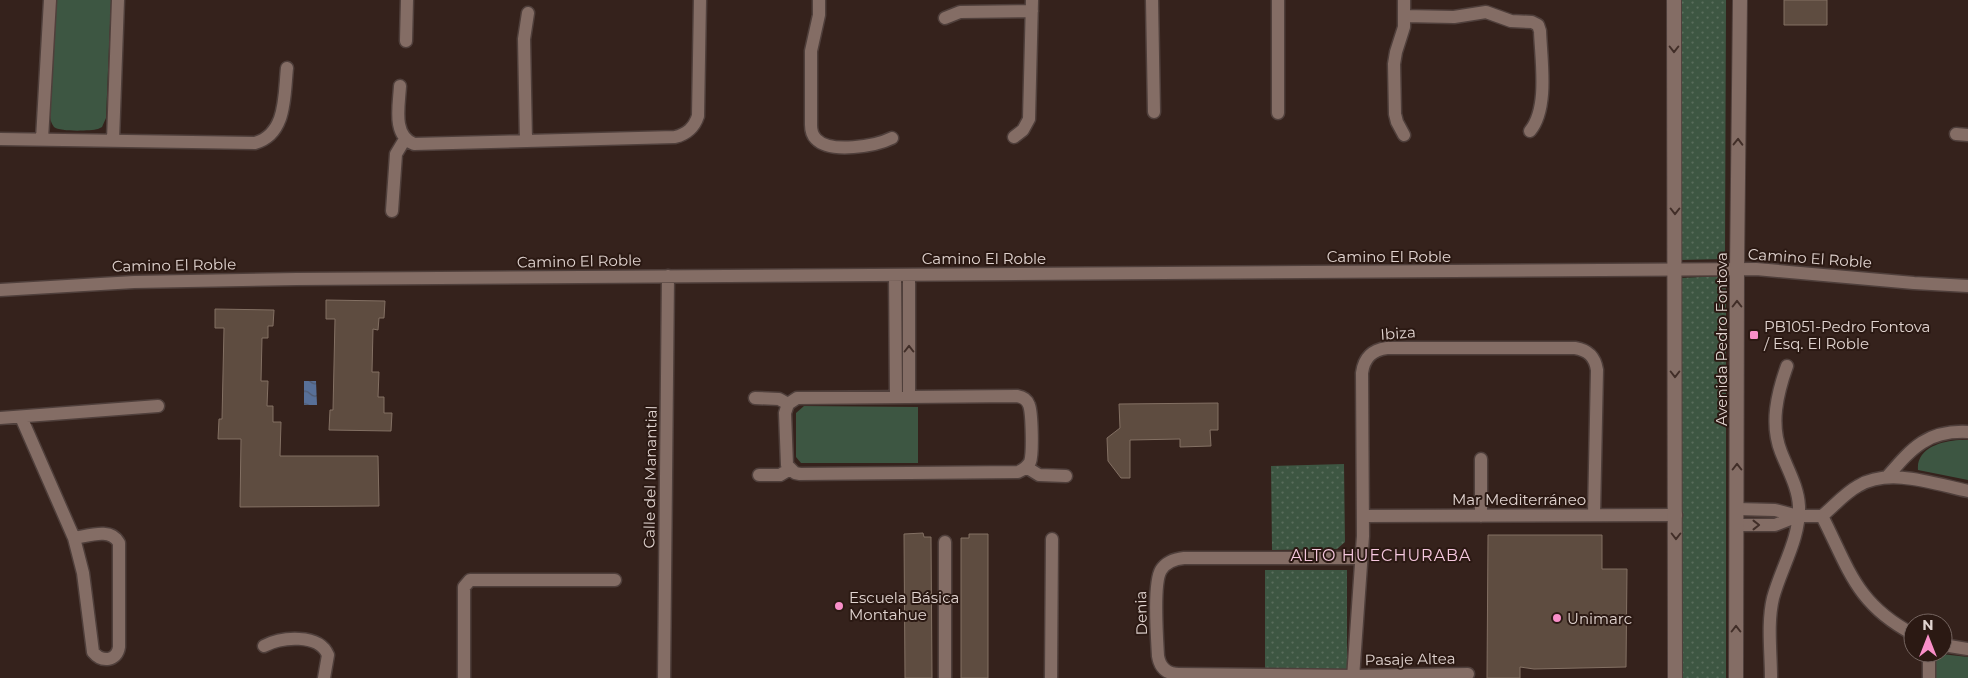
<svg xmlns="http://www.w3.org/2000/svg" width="1968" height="678" viewBox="0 0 1968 678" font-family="Montserrat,sans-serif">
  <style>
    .grass { fill: #3d5642 }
    .park { fill: url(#park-dots) }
    .water { fill: url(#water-waves) }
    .building { fill: #5e4c40; stroke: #837063 }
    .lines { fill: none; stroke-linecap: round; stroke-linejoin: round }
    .minor-casing { stroke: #4f3f3b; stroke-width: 15 }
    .tertiary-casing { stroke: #4f3f3b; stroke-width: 16 }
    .minor { stroke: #846d65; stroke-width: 12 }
    .tertiary { stroke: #846d65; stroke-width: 14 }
    .oneway { stroke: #412e28 }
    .poi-dot { fill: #f98fc9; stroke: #2b1913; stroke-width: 2 }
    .labels { text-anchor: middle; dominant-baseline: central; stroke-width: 4; stroke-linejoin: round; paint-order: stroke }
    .street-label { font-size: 15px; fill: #e1d4d0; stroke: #2b1913 }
    .poi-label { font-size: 15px; fill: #e1d4d0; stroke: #2b1913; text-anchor: start }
    .neighbourhood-label { font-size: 16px; letter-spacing: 1px; fill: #f6c8df; stroke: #2b1913 }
  </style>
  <defs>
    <pattern id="park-dots" width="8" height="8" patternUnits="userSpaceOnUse" patternTransform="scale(1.25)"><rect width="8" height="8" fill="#3d5642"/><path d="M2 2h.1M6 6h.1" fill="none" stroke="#596d5c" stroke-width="1.8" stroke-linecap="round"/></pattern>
    <pattern id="water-waves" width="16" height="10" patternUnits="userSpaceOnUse" patternTransform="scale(1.25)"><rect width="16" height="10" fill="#587098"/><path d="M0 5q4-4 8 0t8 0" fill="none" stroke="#4f5a70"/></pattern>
  </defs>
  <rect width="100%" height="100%" fill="#35221c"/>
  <!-- grass -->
  <path class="grass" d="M56,0H111L106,118L102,127L98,129C90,131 60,132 54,127C51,123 50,119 50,115Z
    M804,406L918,407V463H801L796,457V413Z
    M1959,440H1968V480L1918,470C1916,448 1942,441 1959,440Z
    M1941,654L1968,657V678H1933L1934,657Z"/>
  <!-- park -->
  <path class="park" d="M1680,0H1726L1725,259L1680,260Z
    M1726,276V678H1681L1679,278Z
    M1344,464L1345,542L1337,549L1272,550L1271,466Z
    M1265,570H1347V669H1265Z"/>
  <!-- water -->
  <path class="water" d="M304,381H316L317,405H304Z"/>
  <!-- building -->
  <path class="building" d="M1784,0H1827V25H1784Z
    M326,300L385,301L384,318H379L378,330L373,329L372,372H379L378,397H384V413H392L391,431L329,430L330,410H333L335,319H326Z
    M215,309L274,310L273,326H268V338H262L261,381H268L267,406H273V422H281L280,456H378L379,506L240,507L241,439H218L219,419H222L224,328H215Z
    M1218,403V430H1210L1211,446L1180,447V439L1130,440V478H1121L1108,461L1107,438L1120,428L1119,404Z
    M923,533L924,537H931L932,678H905L904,534Z
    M969,534H988V678H961V538H969Z
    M1488,535H1602V569H1627L1626,667L1534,669L1520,667V678H1487Z"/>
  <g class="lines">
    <!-- minor casing -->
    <g class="minor-casing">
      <path id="minor" d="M819,0V15L811,51V125C811,130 812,135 816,139C830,154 876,146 892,138
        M1152,0L1154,112
        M1404,16L1454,17L1486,12L1511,21L1532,22L1538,25L1540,31C1541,60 1549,108 1530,131
        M945,18L960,12L1032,11
        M406,41L407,0
        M400,86C399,106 392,135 414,144L675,137C687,134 694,128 698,116L700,0
        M1278,113V0
        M1956,134L1968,135
        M1404,135L1397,122L1395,114L1394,64L1396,52L1404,27V0
        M1014,137L1023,130L1029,119L1032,0
        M0,139L255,143C287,134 284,95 287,68
        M42,139L50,0
        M113,140L118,0
        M526,141L524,39L528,13
        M392,211L396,154L405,139
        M895,275L896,397
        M909,275V397
        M0,290L134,282L297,279L1756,269L1914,283L1968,286
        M1017,396C1023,397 1027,399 1029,405C1032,413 1033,454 1030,462C1027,467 1023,470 1018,472L800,474L795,473L787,465L785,413L788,404L797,398Z
        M755,398L779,399L788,404
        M21,417L74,538L83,573L93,652C102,663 117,661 119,647V543C111,527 88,536 74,538
        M0,418L158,406
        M1481,459V516
        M1026,467L1039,475L1066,476
        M759,475H780L790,469
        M1887,477C1912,448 1927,430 1968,432
        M1737,509L1775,510L1798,516H1822C1834,506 1845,493 1858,486C1889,467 1935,484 1968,491
        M1363,516L1676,515
        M1822,516C1849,569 1856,604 1913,634
        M1737,525H1775L1798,516
        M945,542V678
        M1361,558H1184C1174,559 1166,562 1161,570C1153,583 1157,638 1158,656C1160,668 1167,674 1179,674L1353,676L1468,674
        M1943,645L1968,649
        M264,646C281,637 319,633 328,655L324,678
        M464,678V587L470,580H615
        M664,678L668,276
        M1051,678L1052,539
        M1353,678L1363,536L1362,373C1364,358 1372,350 1387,348H1575C1588,350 1595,357 1597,370L1594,515
        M1771,678C1771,652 1767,623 1773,598C1781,568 1800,539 1799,506C1798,487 1788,470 1781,452C1770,424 1777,394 1787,366
        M1929,678V653"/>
    </g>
    <!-- tertiary casing -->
    <g class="tertiary-casing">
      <path id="tertiary" d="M1674,0L1675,678
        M1736,678L1737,269L1740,0"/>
    </g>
    <!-- minor -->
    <use href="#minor" class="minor"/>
    <!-- tertiary -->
    <use href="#tertiary" class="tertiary"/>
  </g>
  <!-- one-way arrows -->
  <defs><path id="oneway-chevron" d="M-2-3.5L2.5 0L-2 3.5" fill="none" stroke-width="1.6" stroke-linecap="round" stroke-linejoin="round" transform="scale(1.25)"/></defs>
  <g class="oneway">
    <use href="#oneway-chevron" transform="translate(1674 49) rotate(90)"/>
    <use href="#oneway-chevron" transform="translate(1738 142) rotate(-89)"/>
    <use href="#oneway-chevron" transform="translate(1675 211) rotate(90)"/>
    <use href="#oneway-chevron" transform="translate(1737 304) rotate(-90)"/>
    <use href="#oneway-chevron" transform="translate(909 349) rotate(-90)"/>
    <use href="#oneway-chevron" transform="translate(1675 374) rotate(90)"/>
    <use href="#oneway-chevron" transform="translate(1737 467) rotate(-90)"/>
    <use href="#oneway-chevron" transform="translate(1756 525)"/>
    <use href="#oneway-chevron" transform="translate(1676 536) rotate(90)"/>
    <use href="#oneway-chevron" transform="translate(1736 629) rotate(-90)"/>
  </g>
  <!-- markers -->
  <g class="poi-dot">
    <rect x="1749" y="330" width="10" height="10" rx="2.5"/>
    <circle cx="839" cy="606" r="5"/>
    <circle cx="1557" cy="618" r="5"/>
  </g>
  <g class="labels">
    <!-- street labels -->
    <g class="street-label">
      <text x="1389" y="256">Camino El Roble</text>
      <text x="984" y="258">Camino El Roble</text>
      <text transform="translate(1810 258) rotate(4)">Camino El Roble</text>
      <text transform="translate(579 261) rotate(-1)">Camino El Roble</text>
      <text transform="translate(174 265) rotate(-1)">Camino El Roble</text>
      <text transform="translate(1398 333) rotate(-4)">Ibiza</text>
      <text transform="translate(1721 339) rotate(-90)">Avenida Pedro Fontova</text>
      <text transform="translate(650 477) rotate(-89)">Calle del Manantial</text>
      <text x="1519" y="499">Mar Mediterráneo</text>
      <text transform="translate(1141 613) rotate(-91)">Denia</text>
      <text transform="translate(1410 659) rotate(-1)">Pasaje Altea</text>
    </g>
    <!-- poi labels -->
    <g class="poi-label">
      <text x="1764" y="326">PB1051-Pedro Fontova<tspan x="1764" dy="17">/ Esq. El Roble</tspan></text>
      <text x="849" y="597">Escuela Básica<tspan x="849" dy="17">Montahue</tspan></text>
      <text x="1567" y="618">Unimarc</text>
    </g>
    <!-- neighbourhood labels -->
    <g class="neighbourhood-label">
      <text x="1381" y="555">ALTO HUECHURABA</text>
    </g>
  </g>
  <!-- north arrow -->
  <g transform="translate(1928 638)"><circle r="24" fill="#2b1913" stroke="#74645f"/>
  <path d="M0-4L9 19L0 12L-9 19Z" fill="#f98fc9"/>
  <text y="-8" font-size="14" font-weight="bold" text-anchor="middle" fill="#e1d4d0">N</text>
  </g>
</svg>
